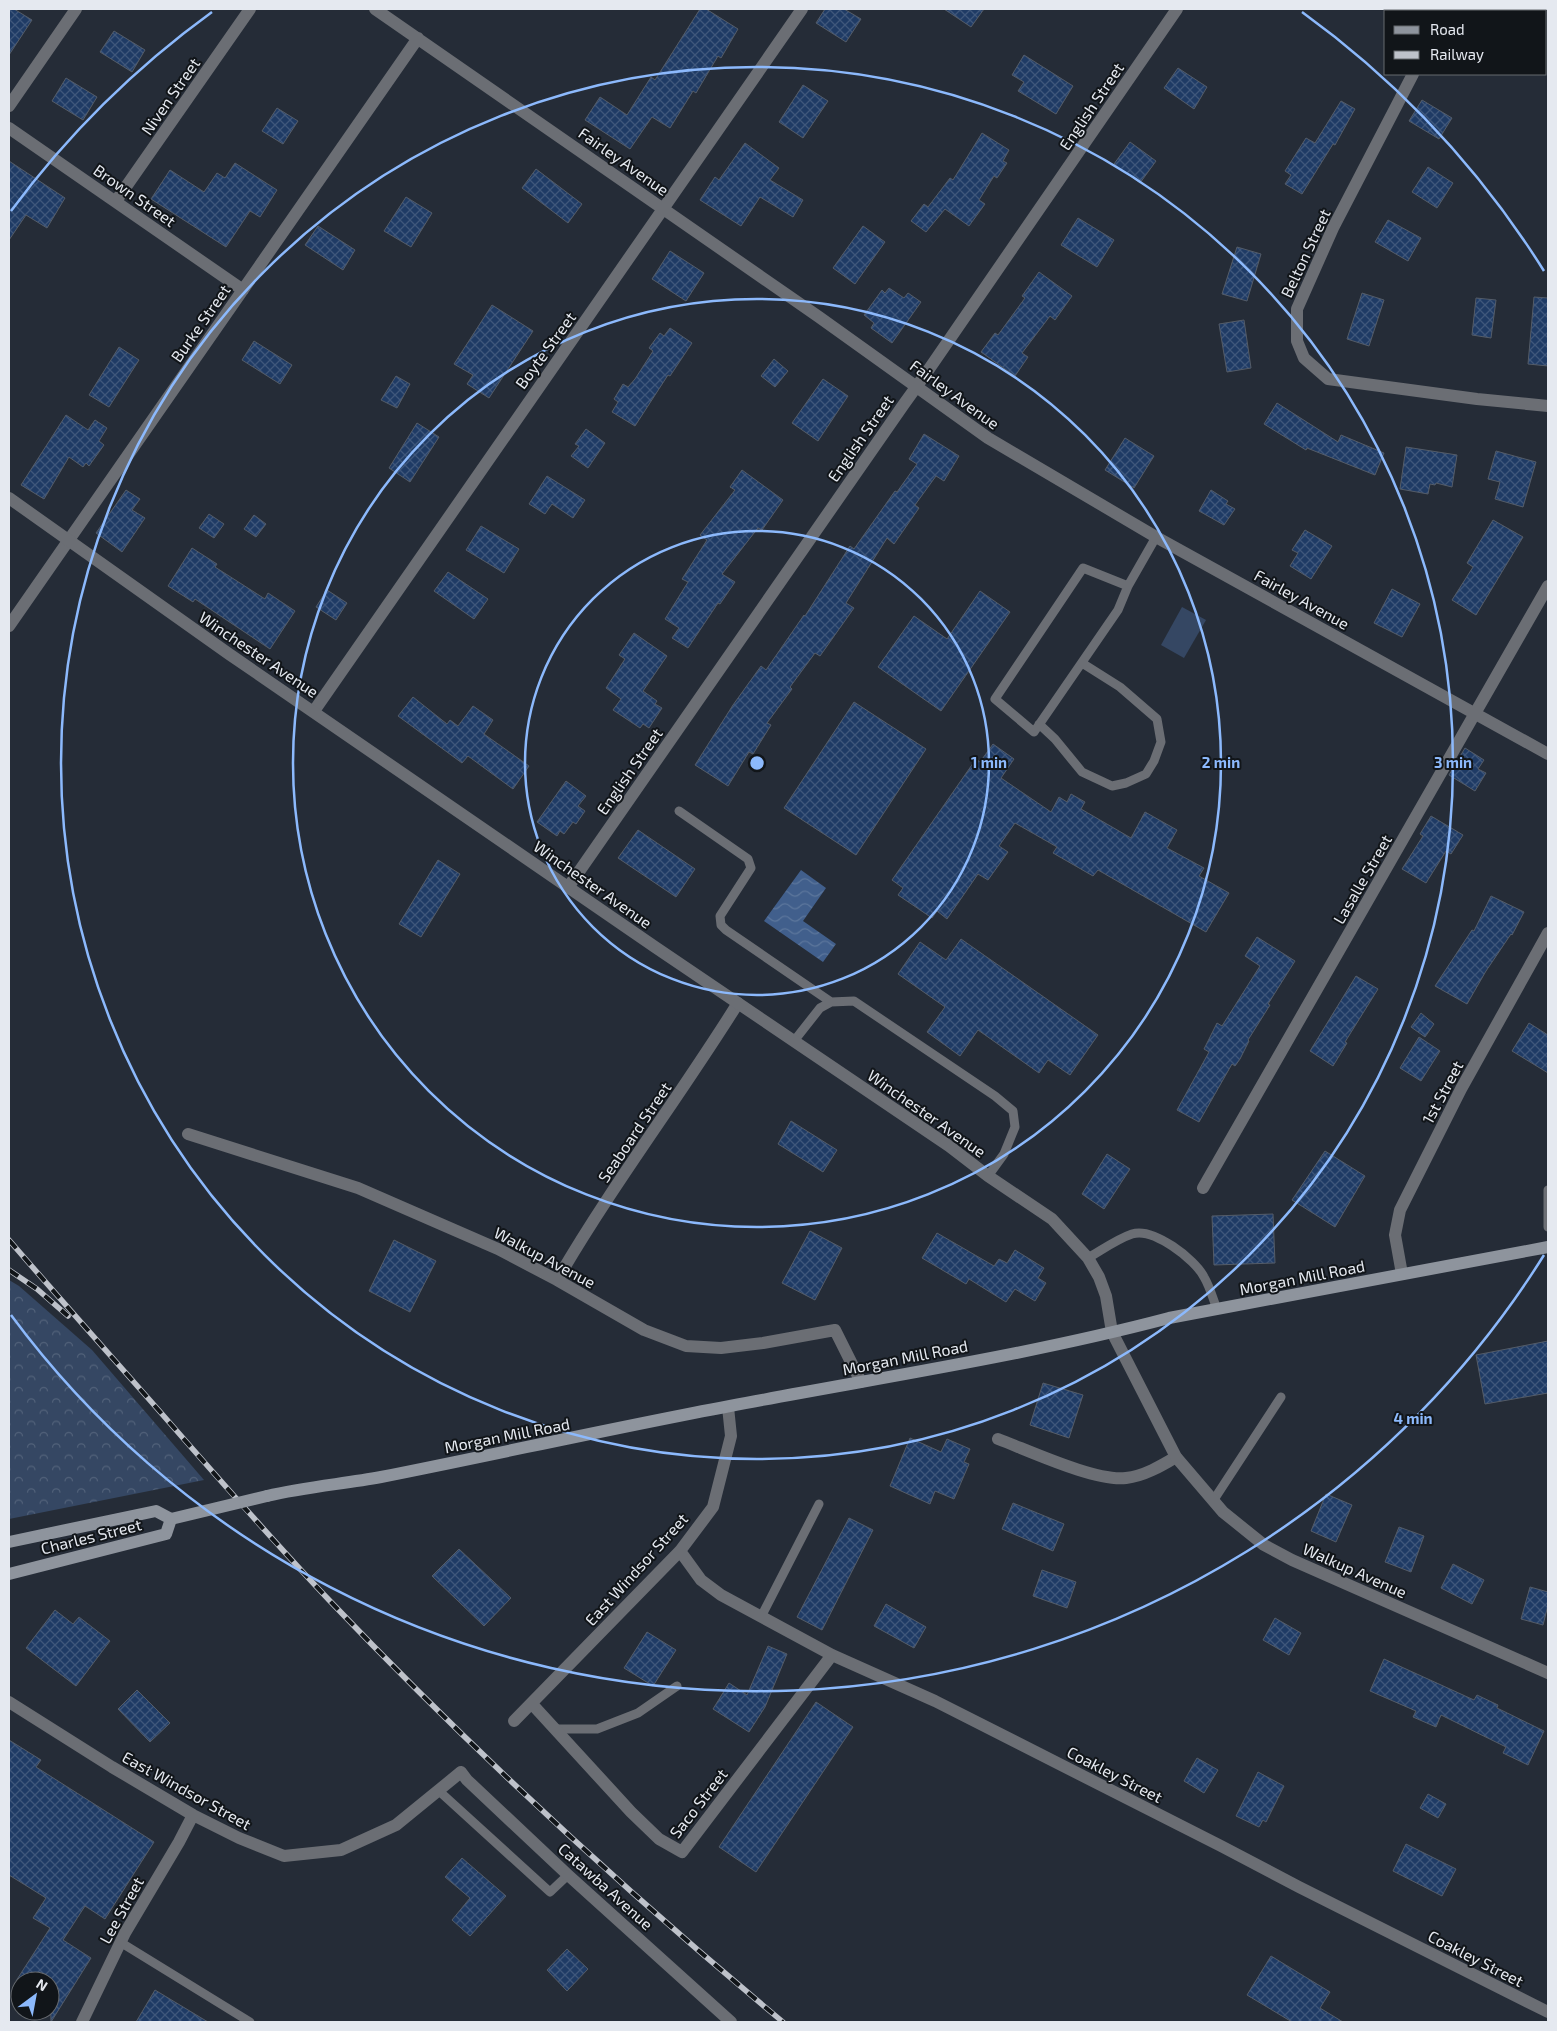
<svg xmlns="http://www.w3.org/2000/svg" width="1557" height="2031" viewBox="0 0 1557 2031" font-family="'Exo 2',sans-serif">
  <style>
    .green { fill: #354763 }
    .forest { fill: url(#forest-crowns) }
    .water { fill: url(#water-waves) }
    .building { fill: url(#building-cross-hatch); stroke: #545c68 }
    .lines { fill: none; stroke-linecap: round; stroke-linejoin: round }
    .service { stroke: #6b6e74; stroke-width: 9 }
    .minor { stroke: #6b6e74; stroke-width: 12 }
    .tertiary { stroke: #6b6e74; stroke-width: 12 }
    .secondary { stroke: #8e949d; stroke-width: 12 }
    .rail-casing { stroke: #bec2ca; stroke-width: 5.5 }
    .rail { stroke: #111519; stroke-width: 4; stroke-dasharray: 11; stroke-linecap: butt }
    .secondary-bridge { stroke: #8e949d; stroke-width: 12 }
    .ring { fill: none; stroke: #8cb9fc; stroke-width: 2.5 }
    .labels { text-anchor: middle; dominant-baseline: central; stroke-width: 4; stroke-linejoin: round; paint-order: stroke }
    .street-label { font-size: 16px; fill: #e5e9f0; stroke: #111519 }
    .centre { fill: #8cb9fc; stroke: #111519; stroke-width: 2.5 }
    .ring-label { font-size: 15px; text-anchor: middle; font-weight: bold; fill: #8cb9fc; stroke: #111519; stroke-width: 4; stroke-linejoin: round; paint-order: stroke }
  </style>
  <defs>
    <pattern id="forest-crowns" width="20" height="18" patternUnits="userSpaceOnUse" patternTransform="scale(1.25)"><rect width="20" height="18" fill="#354763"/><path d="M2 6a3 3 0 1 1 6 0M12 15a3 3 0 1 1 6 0" fill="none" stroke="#52627a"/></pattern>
    <pattern id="water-waves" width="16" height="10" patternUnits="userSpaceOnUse" patternTransform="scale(1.25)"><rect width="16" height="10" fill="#415f8c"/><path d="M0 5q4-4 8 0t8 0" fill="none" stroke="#5c769c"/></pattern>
    <pattern id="building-cross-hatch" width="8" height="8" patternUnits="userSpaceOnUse" patternTransform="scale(1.25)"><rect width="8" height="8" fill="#1f3b65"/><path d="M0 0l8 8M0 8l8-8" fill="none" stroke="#3f577b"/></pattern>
  </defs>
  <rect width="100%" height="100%" fill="#252c37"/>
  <!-- green -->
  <path class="green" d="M1182,607L1206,620L1184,658L1161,645Z"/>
  <!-- forest -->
  <path class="forest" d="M9,1280L19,1286L92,1350L204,1480L9,1519Z"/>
  <!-- water -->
  <path class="water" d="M801,870L826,888L803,921L836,944L823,962L764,921Z"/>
  <!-- building -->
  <path class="building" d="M9,9H14L32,20L9,55Z
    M700,9H706L738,29L721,58L718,56L696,93L693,91L670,128L652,117L630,149L585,120L600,97L627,115L651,77L655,80Z
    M825,9H844L861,19L846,42L816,23Z
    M944,9H984L971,27Z
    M114,31L145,50L132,72L100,52Z
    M1024,55L1073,86L1056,114L1018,91L1024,82L1012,75Z
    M1178,68L1207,87L1194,109L1164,88Z
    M66,78L97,97L83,120L52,101Z
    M803,85L828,101L803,138L779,122Z
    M1422,100L1452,118L1439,139L1409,121Z
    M1341,101L1355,109L1335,145L1333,144L1302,194L1285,184L1291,175L1285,171L1306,138L1315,143Z
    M277,108L298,121L283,144L262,131Z
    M982,133L1009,150L1003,161L1007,163L997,178L994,176L979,200L985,204L969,226L945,209L926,232L911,221L924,204L928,207L950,178L953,180Z
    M1130,142L1156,161L1140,183L1114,164Z
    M745,143L779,168L770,180L803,200L793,217L760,197L741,226L700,200L715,177L719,180Z
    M9,161L65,198L47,228L26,215L9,240Z
    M235,163L277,190L260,217L250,211L226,247L151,199L170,170L204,192L217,173L225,178Z
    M1428,167L1453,183L1437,208L1412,192Z
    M536,169L582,204L568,223L522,188Z
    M406,197L432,213L411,247L384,231Z
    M1078,218L1114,240L1097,267L1061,245Z
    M1388,220L1421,238L1408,261L1375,242Z
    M318,226L355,250L343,270L305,245Z
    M863,226L885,242L855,284L833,268Z
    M1237,247L1261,254L1247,301L1222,294Z
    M670,251L704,273L686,301L652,279Z
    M1039,272L1072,296L1055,320L1050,316L1022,353L1028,357L1015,376L981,352L995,333L998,335L1025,298L1022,296Z
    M889,288L904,298L908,293L921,302L892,343L871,328L874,323L864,315L882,290L885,293Z
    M1362,293L1384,300L1369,346L1347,339Z
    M1534,297L1548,298V366L1528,364Z
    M1476,298L1496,300L1491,338L1472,335Z
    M492,305L533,331L489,398L467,384L473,375L454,364Z
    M1244,320L1251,368L1227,372L1219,324Z
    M670,328L692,343L670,376L668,375L635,426L612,412L618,402L614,399L623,384L628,387L635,379L653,351L649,348L660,333L664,336Z
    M254,341L292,365L280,384L242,360Z
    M119,347L139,360L109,407L89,395Z
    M774,359L788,371L775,387L761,376Z
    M396,376L410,384L397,408L381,400Z
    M823,379L848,396L818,441L792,423Z
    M1277,403L1338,442L1341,435L1384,453L1375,475L1307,448L1306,450L1264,424Z
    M66,415L88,430L95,420L107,428L99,441L104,445L89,466L86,463L83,467L69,457L44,499L21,485Z
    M417,423L439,437L410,482L389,468Z
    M586,429L605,443L588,468L571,456L579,446L575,444Z
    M924,434L959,456L944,481L936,476L915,505L919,508L894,544L887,538L846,603L854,608L820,656L815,653L790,687L792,689L767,723L771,725L753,754L749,752L728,786L695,765L733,705L761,666L766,670L804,615L805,616L850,546L854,549L895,491L897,492L917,464L909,459Z
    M1125,438L1154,456L1134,488L1105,470Z
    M1406,447L1457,455L1452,487L1436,483L1435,485L1430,484L1428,494L1400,489Z
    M1496,451L1536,462L1523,507L1495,499L1500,482L1488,479Z
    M742,470L783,500L762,530L758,528L722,574L735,582L720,604L718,603L688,648L672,638L679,628L665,619L688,582L682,579L707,540L700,535L735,490L730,487Z
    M547,476L585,500L573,518L552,504L545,514L529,504Z
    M126,490L140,499L132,510L145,518L122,552L96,533Z
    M1211,490L1228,501L1226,504L1235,509L1224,525L1199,511Z
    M209,514L224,524L214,538L199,528Z
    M254,515L266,524L256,537L244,529Z
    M1493,520L1523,537L1476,615L1452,600L1473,567L1467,563Z
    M481,526L519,549L504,573L466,550Z
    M1305,530L1332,546L1311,579L1290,566L1298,553L1292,550Z
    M192,548L217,564L215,567L265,599L268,593L295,611L270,649L195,599L193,602L168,586Z
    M448,572L488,599L474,619L434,591Z
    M1392,589L1420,604L1402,637L1374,623Z
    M327,590L347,603L336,620L316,607Z
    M980,591L1010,612L941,711L878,667L914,616L947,639Z
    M634,633L667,656L643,691L657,701L655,704L662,708L649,728L643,724L640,728L613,710L621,699L606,688L625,659L619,655Z
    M413,697L447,724L450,720L458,726L473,706L493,720L484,734L529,766L513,789L468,756L462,763L398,716Z
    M854,702L926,749L856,855L784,808Z
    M993,744L1014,759L1001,778L1051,812L1059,797L1067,802L1071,794L1085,802L1081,809L1131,838L1145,812L1177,830L1167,848L1204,868L1199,876L1229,893L1206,932L1098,870L1093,876L1053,853L1057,847L1015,823L999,846L1008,852L988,880L978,874L947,919L937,911L932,918L898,895L903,888L892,880L976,759L980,762Z
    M1465,748L1484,760L1478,769L1486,773L1475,791L1449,775Z
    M566,781L586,796L578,806L585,811L576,824L573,822L564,834L560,831L557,836L537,822Z
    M1431,816L1463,835L1451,854L1446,851L1426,883L1402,869L1423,836L1420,834Z
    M638,830L695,869L676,897L618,858Z
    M438,860L460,874L421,937L399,924Z
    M1491,896L1524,912L1512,935L1511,934L1486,971L1467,1004L1435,986L1472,930L1474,931Z
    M1257,937L1295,961L1268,1004L1270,1005L1248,1040L1249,1041L1240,1059L1235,1066L1232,1064L1199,1122L1177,1110L1209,1052L1204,1049L1217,1023L1222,1026L1260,966L1245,956Z
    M961,939L1098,1035L1070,1075L1048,1060L1039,1073L978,1030L960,1056L927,1032L945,1007L898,974L920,942L946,960Z
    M1356,976L1378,989L1345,1042L1347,1043L1333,1066L1310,1051Z
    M1421,1013L1434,1024L1425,1037L1411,1027Z
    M1529,1023L1548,1035V1073L1512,1051Z
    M1419,1037L1440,1051L1421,1081L1400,1068Z
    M791,1121L837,1150L823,1172L778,1144Z
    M1325,1151L1365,1176L1335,1227L1292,1200Z
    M1107,1154L1130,1169L1104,1209L1082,1194Z
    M1273,1214L1275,1263L1214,1265L1212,1216Z
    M810,1231L842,1248L815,1300L782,1283Z
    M937,1233L994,1266L999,1259L1007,1263L1015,1250L1044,1268L1038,1278L1046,1283L1035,1301L1015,1289L1006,1302L969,1279L966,1284L922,1258Z
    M394,1240L436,1261L410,1312L369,1291Z
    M1548,1341V1393L1485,1404L1476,1355Z
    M1043,1383L1083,1395L1069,1438L1030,1425Z
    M910,1438L941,1452L947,1439L970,1449L964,1462L969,1464L954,1499L935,1491L930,1504L890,1486Z
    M1326,1494L1352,1505L1336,1542L1311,1531Z
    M1013,1503L1064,1524L1053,1551L1002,1529Z
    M849,1518L873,1530L822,1630L797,1617Z
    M1399,1527L1424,1536L1411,1572L1385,1562Z
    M459,1549L511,1598L484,1626L432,1576Z
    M1453,1564L1484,1580L1472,1604L1441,1588Z
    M1042,1570L1076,1582L1067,1608L1033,1596Z
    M1530,1587L1548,1592V1605L1543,1625L1521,1619Z
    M886,1604L926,1627L914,1648L874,1626Z
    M55,1610L73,1624L79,1617L110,1641L76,1686L26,1648Z
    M1275,1618L1301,1633L1289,1655L1263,1640Z
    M647,1632L676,1650L653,1686L624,1668Z
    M768,1646L787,1654L765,1707L749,1732L713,1709L729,1683L747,1695Z
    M1384,1659L1474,1700L1477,1695L1498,1705L1497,1708L1544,1731L1528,1765L1503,1753L1506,1747L1441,1715L1436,1727L1413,1717L1416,1711L1370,1691Z
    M137,1690L170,1723L150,1742L118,1709Z
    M816,1702L853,1727L756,1872L719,1847Z
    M9,1740L41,1760L36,1767L154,1842L105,1919L85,1906L63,1940L91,1958L51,2022L50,1981H16L50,1928L33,1918L46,1898L9,1875Z
    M1197,1758L1218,1770L1204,1793L1184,1781Z
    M1258,1772L1284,1786L1266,1822L1263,1820L1259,1827L1236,1816Z
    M1428,1794L1446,1804L1438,1818L1420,1808Z
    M1406,1844L1456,1869L1442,1896L1393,1871Z
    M462,1858L506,1896L470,1936L452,1920L470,1898L445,1877Z
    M567,1949L588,1969L567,1991L547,1970Z
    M1271,1956L1330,1992L1320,2008L1343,2022H1292L1247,1995Z
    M155,1990L208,2022H136Z"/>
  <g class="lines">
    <!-- service -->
    <path class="service" d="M1128,586L1083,568L995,699L1034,732L1118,610L1128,586L1156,537
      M1039,724L1055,739L1082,772L1112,786L1126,783L1146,774L1154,761L1161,742L1157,719L1120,687L1082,663
      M679,811L748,859L751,868L720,916L721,925L726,930L831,1002
      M794,1041L820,1008L831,1002L854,1001L995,1096L1013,1111L1015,1127L1004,1154L988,1176
      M1548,1190V1227
      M1088,1258C1102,1250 1117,1239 1132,1234C1153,1227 1195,1259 1204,1277C1210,1287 1213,1299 1217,1309
      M1213,1501L1281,1397
      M761,1617L819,1504
      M555,1729H597L638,1713L677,1686
      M439,1791L550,1892L568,1875
      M120,1942L250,2022"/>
    <!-- minor -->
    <path class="minor" d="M375,9L819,317L988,438L1156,537L1548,754
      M1446,11L1447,9
      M1413,74L1333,228L1297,309V341L1304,358L1328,379L1477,399L1548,406
      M9,106L76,9
      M9,128L243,290
      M116,201L250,9
      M9,626L418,38
      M314,711L802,9
      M569,886L904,404L927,372L1177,9
      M188,1134L358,1188L498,1249L557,1280L644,1330L686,1346L721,1348L763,1343L835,1330L861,1382
      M1203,1188L1548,586
      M1402,1274L1395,1235L1400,1210L1461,1089L1548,933
      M557,1280C613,1184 680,1096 738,1003
      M998,1439C1030,1451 1096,1482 1126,1478C1144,1476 1161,1466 1176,1457
      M680,1551L701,1580L721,1595L832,1655L935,1701L1221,1846L1299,1887L1548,2012
      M9,1702L112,1767L193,1815L239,1838L284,1856L341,1850L396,1825L461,1772L467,1780L568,1875L731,2022
      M532,1704L631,1812L659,1839L682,1852L832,1655
      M514,1721L680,1551L713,1507L731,1436L728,1407
      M82,2022L125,1933L179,1842L193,1815"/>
    <!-- tertiary -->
    <path class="tertiary" d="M9,498L229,654L655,947L949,1146L988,1176L1052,1219L1088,1258L1099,1277L1106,1296L1112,1332L1176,1457L1223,1512L1264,1545L1292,1560L1548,1673"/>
    <!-- secondary -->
    <path class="secondary" d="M267,1496C305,1487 343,1484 381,1477C497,1454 613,1428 730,1406C876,1378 1025,1356 1169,1318L1548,1247
      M9,1542L156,1511L171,1519L166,1534L9,1574"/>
    <!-- rail casing -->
    <g class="rail-casing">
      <path id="rail" d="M9,1240C59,1298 111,1356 162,1414C217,1477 272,1540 329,1600C472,1750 624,1890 783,2022
        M9,1270L37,1289L68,1316"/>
    </g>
    <!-- rail -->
    <use href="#rail" class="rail"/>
    <!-- secondary-bridge -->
    <path class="secondary-bridge" d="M171,1519L267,1496"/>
  </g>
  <!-- distance rings -->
  <g class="ring">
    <circle cx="757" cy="763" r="232"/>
    <circle cx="757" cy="763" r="464"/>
    <circle cx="757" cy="763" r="696"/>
    <path d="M1544 1255A928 928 0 0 1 11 1315M11 211A928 928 0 0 1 212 12M1302 12A928 928 0 0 1 1544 271"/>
  </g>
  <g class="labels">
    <!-- street labels -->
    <g class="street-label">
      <text transform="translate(170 96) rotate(-55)">Niven Street</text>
      <text transform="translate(1091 106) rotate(-56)">English Street</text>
      <text transform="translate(624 161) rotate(35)">Fairley Avenue</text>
      <text transform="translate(135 195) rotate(35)">Brown Street</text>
      <text transform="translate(1305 253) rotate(-65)">Belton Street</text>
      <text transform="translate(200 323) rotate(-55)">Burke Street</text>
      <text transform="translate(545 350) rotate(-54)">Boyte Street</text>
      <text transform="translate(955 394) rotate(36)">Fairley Avenue</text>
      <text transform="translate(860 438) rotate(-55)">English Street</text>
      <text transform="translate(1302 599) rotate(29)">Fairley Avenue</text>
      <text transform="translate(259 654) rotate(34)">Winchester Avenue</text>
      <text transform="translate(629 771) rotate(-55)">English Street</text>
      <text transform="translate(1362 879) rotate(-60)">Lasalle Street</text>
      <text transform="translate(593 884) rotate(35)">Winchester Avenue</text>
      <text transform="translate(1442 1092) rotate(-62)">1st Street</text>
      <text transform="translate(927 1113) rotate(35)">Winchester Avenue</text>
      <text transform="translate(634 1132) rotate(-56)">Seaboard Street</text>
      <text transform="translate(545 1257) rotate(28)">Walkup Avenue</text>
      <text transform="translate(1302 1277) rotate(-11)">Morgan Mill Road</text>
      <text transform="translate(905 1357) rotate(-11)">Morgan Mill Road</text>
      <text transform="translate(507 1435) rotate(-11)">Morgan Mill Road</text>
      <text transform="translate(91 1536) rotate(-14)">Charles Street</text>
      <text transform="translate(636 1569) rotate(-48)">East Windsor Street</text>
      <text transform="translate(1355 1570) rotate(24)">Walkup Avenue</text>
      <text transform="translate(1115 1774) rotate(27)">Coakley Street</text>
      <text transform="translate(187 1790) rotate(29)">East Windsor Street</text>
      <text transform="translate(698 1803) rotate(-52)">Saco Street</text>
      <text transform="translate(606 1886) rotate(42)">Catawba Avenue</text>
      <text transform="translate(121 1910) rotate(-61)">Lee Street</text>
      <text transform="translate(1476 1958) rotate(27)">Coakley Street</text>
    </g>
  </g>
  <circle cx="757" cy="763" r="8" class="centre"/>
  <g class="ring-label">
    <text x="989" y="768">1 min</text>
    <text x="1221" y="768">2 min</text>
    <text x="1453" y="768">3 min</text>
    <text x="1413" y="1424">4 min</text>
  </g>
  <!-- border -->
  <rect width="1557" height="2031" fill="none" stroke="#e5e9f0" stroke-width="20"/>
  <!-- legend -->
  <rect x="1384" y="10" width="162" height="65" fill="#111519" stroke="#666a6f"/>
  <rect x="1394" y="26" width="25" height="8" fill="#8e949d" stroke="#666a6f"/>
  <text x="1430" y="35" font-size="15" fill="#e5e9f0">Road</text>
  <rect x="1394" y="51" width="25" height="8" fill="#bec2ca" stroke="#666a6f"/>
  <text x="1430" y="60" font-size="15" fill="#e5e9f0">Railway</text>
  <!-- north arrow -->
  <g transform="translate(35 1996) rotate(32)"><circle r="24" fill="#111519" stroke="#666a6f"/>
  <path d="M0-4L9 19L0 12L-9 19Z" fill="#8cb9fc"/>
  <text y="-8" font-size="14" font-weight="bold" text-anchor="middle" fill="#e5e9f0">N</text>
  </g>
</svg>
